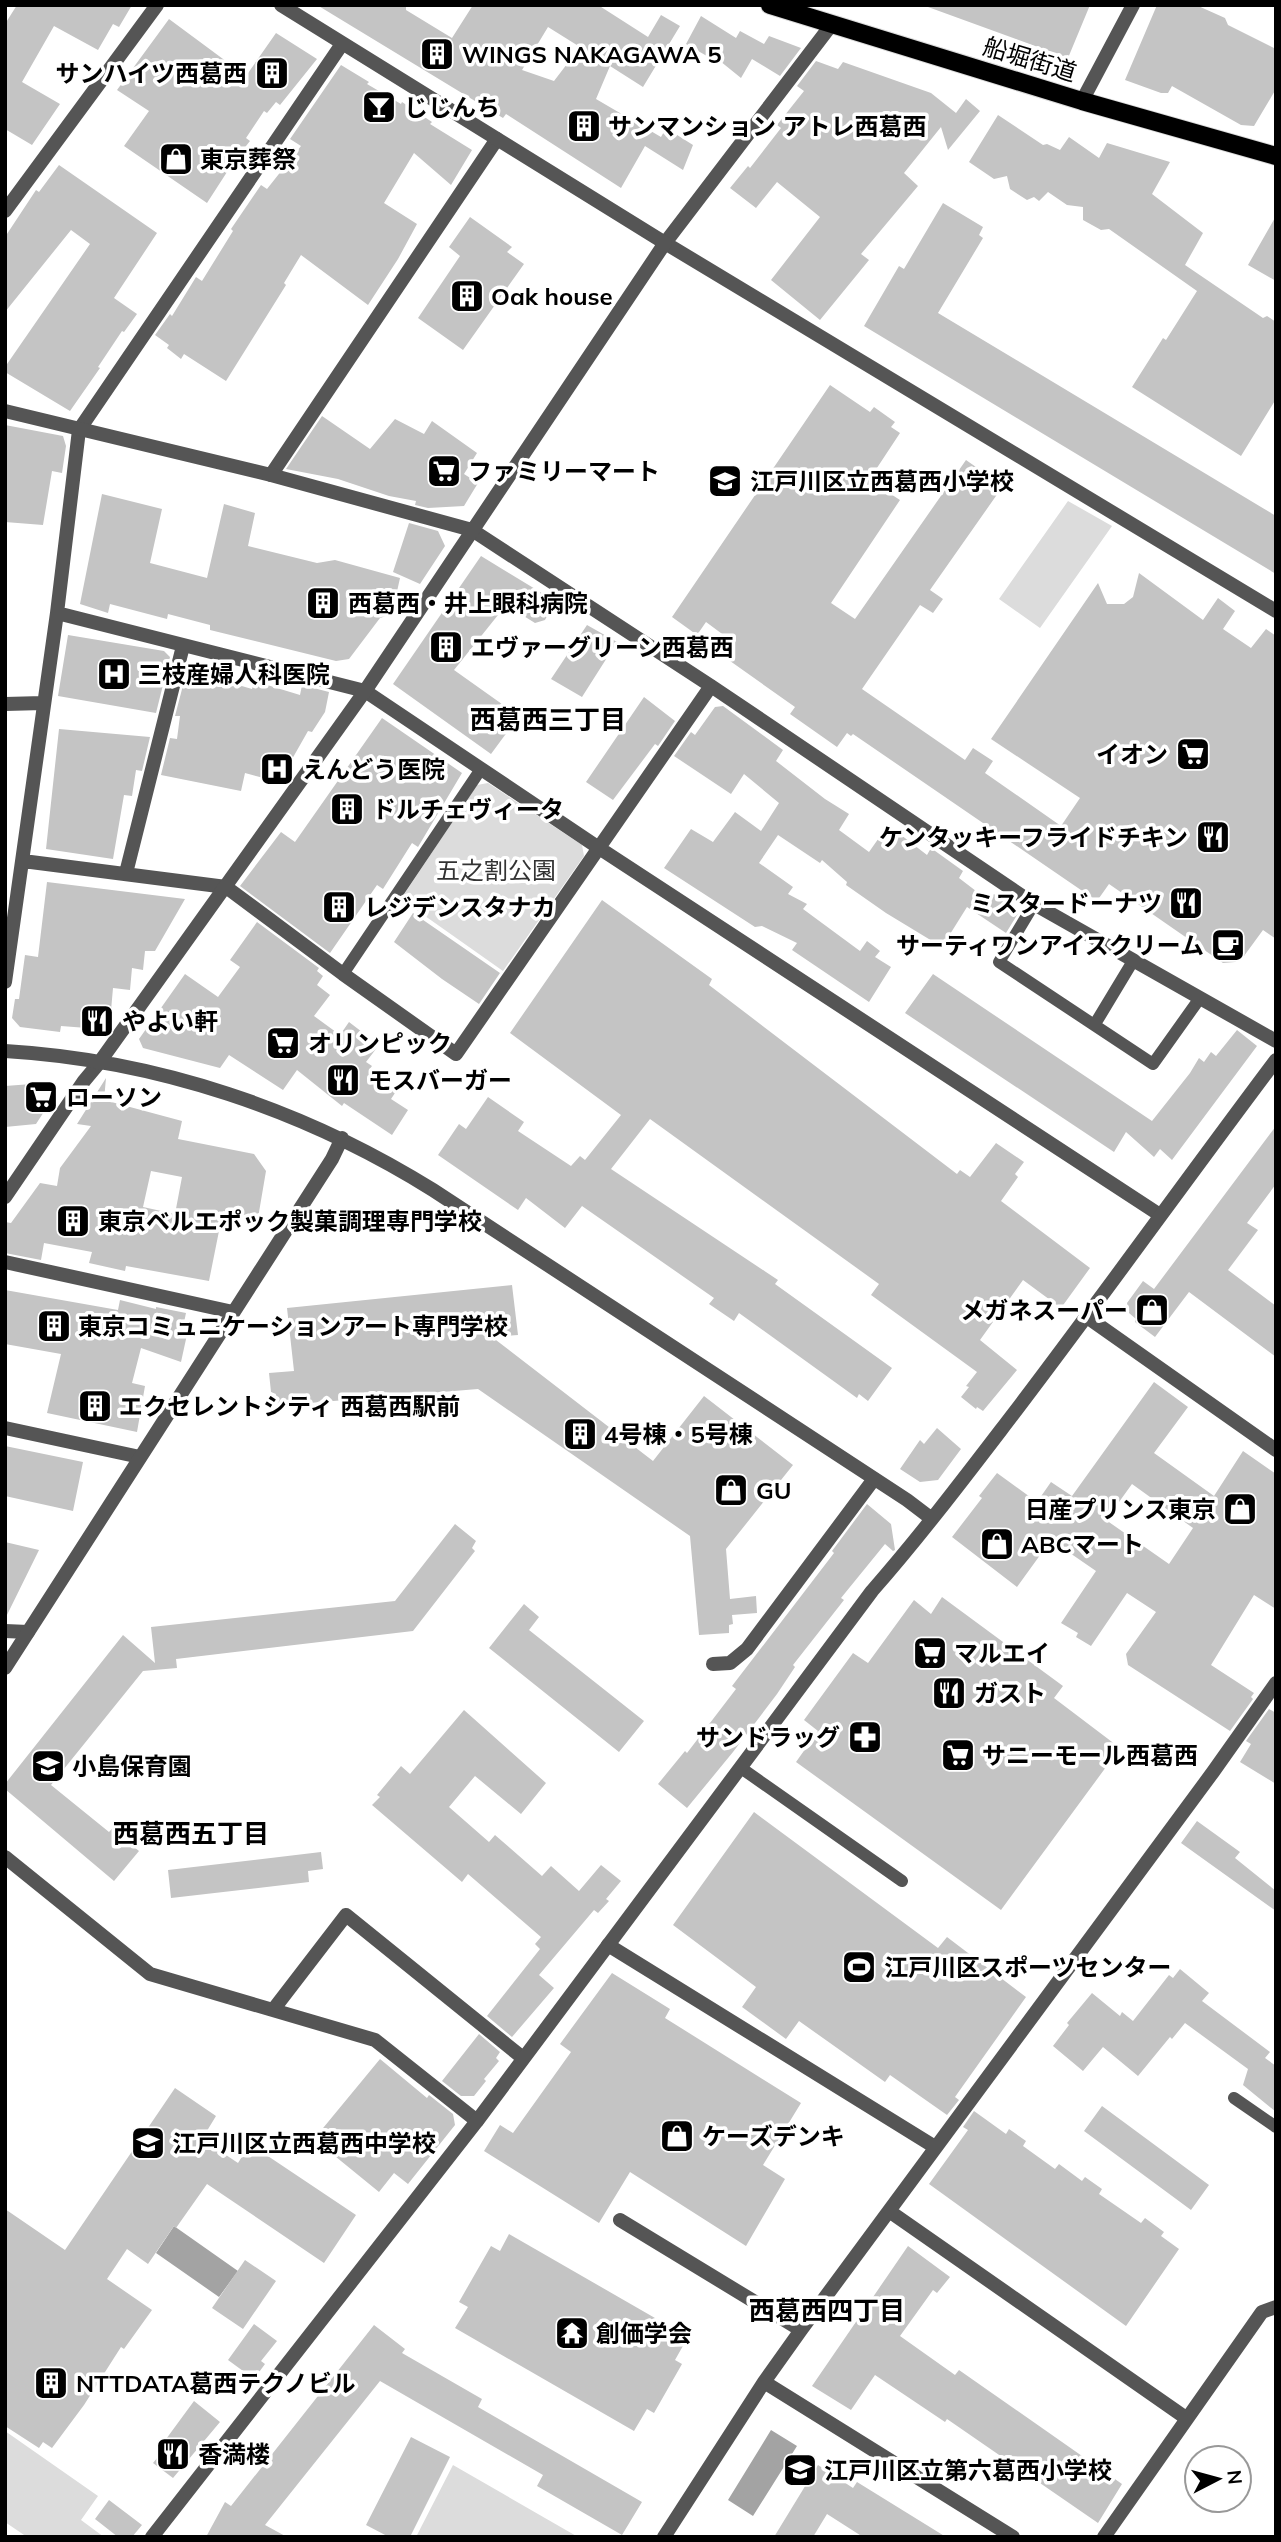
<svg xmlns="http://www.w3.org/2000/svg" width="1281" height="2542" viewBox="0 0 1281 2542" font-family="Mulish,'Noto Sans JP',sans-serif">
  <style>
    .green { fill: #dcdcdc }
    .water { fill: #a3a3a3 }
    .building { fill: #c4c4c4; fill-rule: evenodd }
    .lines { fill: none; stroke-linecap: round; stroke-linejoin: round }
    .primary-casing { stroke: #dbdbdb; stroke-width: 20 }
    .service { stroke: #555; stroke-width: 12 }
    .minor { stroke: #555; stroke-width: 14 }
    .tertiary { stroke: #555; stroke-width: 14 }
    .primary { stroke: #000; stroke-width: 18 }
    .labels { text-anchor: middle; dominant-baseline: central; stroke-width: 7; stroke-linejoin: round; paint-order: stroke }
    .poi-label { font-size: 24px; font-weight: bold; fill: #000; stroke: #fff; text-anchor: start }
    .street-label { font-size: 24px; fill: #000; stroke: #fff }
    .park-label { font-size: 24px; fill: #333; stroke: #fff }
    .neighbourhood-label { font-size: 26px; font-weight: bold; fill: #000; stroke: #fff }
  </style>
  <rect width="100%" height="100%" fill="#fff"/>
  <!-- green -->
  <path class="green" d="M1068,501L1112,526L1040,628L999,599Z
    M488,783L582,845L584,856L503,971L401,899L477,785Z
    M5,2431L98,2496L81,2520L104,2537H27L5,2522Z
    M453,2465L578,2537H416Z"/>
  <!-- water -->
  <path class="water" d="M174,2226L238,2271L219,2297L156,2253Z
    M771,2430L797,2446L753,2516L728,2500Z"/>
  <!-- building -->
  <path class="building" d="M17,5H132L119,27L113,24L98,50L54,26L22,82L60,104L32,145L5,129V24Z
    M317,5H406V10L452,38L473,5H598L648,37L661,15L680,26L643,87L610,66L596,99L661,137L666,128L693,145L683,170L645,146L621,188L506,114L503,118ZM548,27L580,47L554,81L522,70Z
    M928,5H1090L1068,58L928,7Z
    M1157,5H1196L1225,18L1228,25L1276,49V89L1254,126L1241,125L1172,86L1168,93H1161L1125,80Z
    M701,16L736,38L740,31L764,44L769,36L801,48L780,76L752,59L741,78L720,61L719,63L686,44Z
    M169,19L246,76L276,33L317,59L280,105L276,102L267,113L264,111L246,138L250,141L226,171L227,172L207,203L124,146L149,111L117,90Z
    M816,61L838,69L843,62L931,93L956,113L966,99L980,111L948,150L941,127L904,173L918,186L861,254L869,260L820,320L771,280L820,217L777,182L756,208L730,188L748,166L750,168L781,128L777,125L804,91L797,86Z
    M341,65L369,82L367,84L401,104L402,102L432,122L430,124L472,150L451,185L414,153L384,203L417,224L398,259L368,305L301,255L284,283L286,285L226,381L184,354L181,359L167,348L169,345L155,335L170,314L172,316L196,277L202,281L233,231L231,229L261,185L267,189L301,146L290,139Z
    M998,115L1043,145L1047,144L1060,150L1069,137L1099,158L1107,143L1170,162L1152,194L1203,233L1185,265L1263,318L1267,316L1276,322V399L1241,456L1132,387L1163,338L1166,340L1197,291L1109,229L1101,230L1083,220V207L1067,205L1048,192L1039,201L1034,197L1027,200L1010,189L1007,176L994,179L969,162Z
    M59,165L157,233L114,298L137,314L124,332L122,331L98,367L100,368L70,411L5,372V367L90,244L71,230L5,312V237L36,190L39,192Z
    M943,203L983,227L979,235L983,238L938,313L1276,516V574L864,326L899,266L904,269Z
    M1276,216V281L1248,265Z
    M470,217L512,247L507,252L524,264L463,350L418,318L460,256L449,247Z
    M830,385L870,412L874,407L895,422L891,427L900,433L869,480L900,500L831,603L855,619L966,460L1003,486L930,590L943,599L933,613L920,605L862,689L965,760L973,748L993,761L985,773L1061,826L1080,798L991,739L1098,583L1107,604H1124L1133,597L1139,573L1203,620L1218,598L1235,611L1223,629L1251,648L1266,629L1276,636V939L1263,930L1244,956L1235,962L1223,963L1109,884L1097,901L853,734L851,736L847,733L837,747L790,714L795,707L723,656L733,642L706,622L697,635L672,617Z
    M322,416L370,449L395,419L424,434L432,421L477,453L464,474L478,483L464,506L428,508L415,505L416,501L389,496L338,479L286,469Z
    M5,425L63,436L66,446L62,473L52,471L43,525L5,522Z
    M102,494L162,509L150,563L207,578L224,504L255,513L248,546L317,563L335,560L400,578L392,614L380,618L349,659L336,661L210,630V625L168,614L167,619L110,604L108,613L80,604Z
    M409,523L438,531L445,546L420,584L393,572Z
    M481,556L555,601L545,620L535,623L506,605L454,670L519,716L491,754L393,684Z
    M587,625L617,642L582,697L551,679Z
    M68,635L164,651L170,657L156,713L58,696Z
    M187,670L252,689L254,681L300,695L302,685L329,692L325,712L312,732L308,731L279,782L245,773L241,791L161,775L170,738L177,739L180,716H175Z
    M644,697L675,721L658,746L655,744L613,800L586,782Z
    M723,706L783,750L776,761L825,799L849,814L839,830L869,852L888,825L927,855L931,848L963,871L959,878L989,901L994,894L1019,912L1006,933L967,907L942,947L886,913L846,885L847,882L822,860L820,863L778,835L759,863L793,887L788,894L807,904L803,909L860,951L867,941L880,951L875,957L891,967L869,1002L792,950L797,943L762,926L755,927L664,868L691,829L713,842L735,812L761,831L779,803L744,774L731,794L674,756L691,732L695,735L715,707Z
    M382,718L462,773L418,847L412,843L383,889L377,885L330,953L240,886L281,832L295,842Z
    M59,729L150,737L142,771L136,770L132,796L124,795L113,859L46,849Z
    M47,882L185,899L155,951H145L143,970L132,968L130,990L113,988L110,1022L101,1020L100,1029L61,1026L60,1032L20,1027L12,1018L15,999H19L25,955L38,957Z
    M602,900L712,979L709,985L957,1174L960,1170L970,1177L996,1143L1024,1162L1015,1174L1018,1177L1001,1201L1090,1268L1061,1308L1023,1280L980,1340L1017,1370L983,1411L977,1407L976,1409L961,1397L969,1387L966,1386L977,1372L871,1295L879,1284L650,1119L611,1169L778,1280L775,1284L892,1368L868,1401L859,1394L857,1398L739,1313L734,1321L709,1304L714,1298L582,1206L565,1228L526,1198L518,1210L438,1155L459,1124L466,1129L488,1097L524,1122L518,1131L571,1166L580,1156L585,1160L621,1115L510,1033Z
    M413,913L500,973L479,1004L442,979L394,942Z
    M257,922L319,968L317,971L323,976L317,985L330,995L314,1016L340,1035L349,1022L379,1045L366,1062L372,1066L369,1070L397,1090L391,1099L408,1110L392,1135L344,1103L342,1106L297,1070L283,1090L229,1055L220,1068L143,1048L139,1039L185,974L218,997L240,967L230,960Z
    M933,974L1152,1121L1190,1073L1199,1058L1204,1062L1211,1052L1216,1056L1237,1030L1257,1046L1172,1160L1160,1149L1154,1157L1126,1132L1114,1152L905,1013Z
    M106,1078L104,1100L182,1121L178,1139L254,1154L266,1171L258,1218L223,1211L209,1281L126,1266L125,1271L89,1263L92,1252L44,1243L41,1260L5,1253V1222L11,1223L40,1183L57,1186L60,1168L91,1126L77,1124ZM151,1171L182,1177L175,1214L143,1207Z
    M45,1083L53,1098L36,1124L5,1127V1086Z
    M1276,1126V1184L1247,1223L1258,1230L1228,1270L1276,1306V1357L1189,1292L1155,1337L1135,1322L1136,1319L1129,1313L1127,1303L1143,1281L1154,1289Z
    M512,1285L518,1335L492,1337L653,1461L704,1396L793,1465L726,1549L730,1599L756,1596L757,1613L732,1615L733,1624L729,1625V1633L699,1635L690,1536L478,1389L273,1406L276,1394L271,1392L269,1373L294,1371L287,1308Z
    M5,1290L118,1310L120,1300L156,1309V1307L186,1313L183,1327L188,1330L181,1362L141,1348L132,1383L145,1386L137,1432L47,1413L61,1354L5,1344Z
    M1154,1382L1188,1407L1154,1453L1214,1496L1243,1451L1276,1474V1609L1254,1595L1211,1665L1254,1693L1251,1697L1253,1699L1230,1731L1128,1665L1126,1654L1156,1612L1127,1593L1091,1646L1076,1637L1078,1633L1061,1623L1096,1571L1051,1540L1017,1587L952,1537L982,1498L979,1496L997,1473L1037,1502L1051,1482L1072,1496ZM1132,1484L1193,1528L1169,1564L1106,1520Z
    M937,1428L961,1449L938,1480L920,1482L900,1469L920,1440L924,1444Z
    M5,1446L83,1462L73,1511L5,1496Z
    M867,1504L891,1524L895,1550L893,1551L885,1544L841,1598L844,1600L793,1665L795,1667L777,1694L733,1752L687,1808L658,1784L685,1751L687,1753L736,1689L732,1686L834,1553L832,1551Z
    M455,1524L476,1541L472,1548L475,1551L413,1631L176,1659L177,1668L143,1671L51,1785L109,1832L121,1819L137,1833L129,1843L139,1851L114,1881L5,1789V1784L123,1635L155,1663L151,1627L395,1601Z
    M5,1542L39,1550L5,1619Z
    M942,1597L1063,1686L1054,1698L1120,1748L1001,1910L796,1762L818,1731L804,1720L853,1653L868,1663L914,1600L931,1614Z
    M524,1604L539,1617L529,1630L644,1721L619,1752L489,1648Z
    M1269,1709L1276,1713V1784L1240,1762L1251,1744L1246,1741Z
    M464,1710L546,1783L521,1814L475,1776L449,1807L489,1842L495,1835L542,1876L551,1866L579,1891L601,1865L621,1881L606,1899L609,1901L598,1913L594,1910L539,1975L554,1988L512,2037L487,2016L540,1949L535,1944L541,1937L468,1874L462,1882L372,1805L380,1797L377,1795L401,1766L410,1774Z
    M754,1812L938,1948L947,1937L1026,1997L955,2097L959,2100L947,2115L890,2075L885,2082L799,2021L786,2039L742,2007L756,1987L673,1925Z
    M1197,1821L1240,1852L1235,1858L1276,1891V1911L1181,1843Z
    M321,1852L323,1869L308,1871L309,1882L171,1898L168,1870Z
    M1180,1969L1209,1993L1202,2001L1270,2052L1265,2058L1276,2066V2112L1243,2085L1248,2069L1185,2023L1172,2039L1170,2037L1138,2076L1103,2047L1083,2071L1053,2046L1069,2025L1067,2023L1092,1993L1120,2016L1122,2012L1133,2021L1169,1975L1173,1978Z
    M612,1973L670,2009L665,2018L801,2103L763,2165L785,2179L746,2246L630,2172L599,2223L484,2151L500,2125L513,2133L571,2052L560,2044Z
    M479,2034L500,2052L496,2058L499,2061L484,2079L486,2081L474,2096H461L442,2081Z
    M380,2059L427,2098L429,2095L453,2114L455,2125L408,2184L394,2173L379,2192L314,2139Z
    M175,2088L216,2116L202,2139L238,2163L250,2144L356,2215L324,2263L207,2184L176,2228L174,2226L148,2264L127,2249L107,2279L152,2310L124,2349L121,2347L84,2405L52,2448L43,2442L39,2448L5,2426V2209L65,2250Z
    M1102,2106L1209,2185L1191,2210L1084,2131Z
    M974,2111L1006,2134L1009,2129L1026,2141L1023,2146L1055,2169L1059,2164L1082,2181L1085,2177L1102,2189L1099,2194L1141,2223L1145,2218L1164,2232L1161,2236L1179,2249L1126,2326L929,2184L968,2130L963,2127Z
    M509,2234L688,2337L675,2360L682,2364L654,2413L647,2409L634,2431L455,2328L468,2307L459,2302L491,2246L500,2251Z
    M908,2246L950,2277L937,2293L933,2290L900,2336L955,2375L959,2370L1122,2484L1098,2523L947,2419L945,2422L875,2375L851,2410L812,2386Z
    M245,2260L276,2281L243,2329L212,2308Z
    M254,2324L277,2341L261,2361L265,2364L254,2379L228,2360Z
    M374,2325L405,2349L402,2353L482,2399L478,2407L642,2502L622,2535L537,2486L543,2475L380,2381L265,2525L287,2537H206L225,2502L231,2506Z
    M194,2401L220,2422L173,2478L153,2463L162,2452L158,2450Z
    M411,2437L450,2457L410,2537H389L366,2525Z
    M818,2465L853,2488L857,2482L946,2537H863L827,2514L813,2537H774Z
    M109,2500L142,2525L132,2537H118L95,2519Z"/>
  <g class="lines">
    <!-- primary casing -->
    <g class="primary-casing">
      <path id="primary" d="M770,5L1082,101L1276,156"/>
    </g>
    <!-- service -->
    <path class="service" d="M1034,904L999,962L1153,1064L1200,998
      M343,974L481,769
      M1095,1024L1133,961
      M741,1768L902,1881
      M1234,2098L1276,2127"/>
    <!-- minor -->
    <path class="minor" d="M832,24L665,243L1276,611
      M1082,101L1133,5
      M271,475L497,139
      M472,530L711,686L1034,904L1276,1041
      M57,613L365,691L599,848L1160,1215
      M5,704L43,703
      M23,861L226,887L343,974L456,1054L711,686
      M126,873L183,646
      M5,982L57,613L79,430L342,44
      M5,1197L84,1081L99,1063
      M5,1262L233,1312
      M1087,1317L1276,1450
      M5,1428L140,1457
      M5,1631L28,1632
      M713,1664L730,1663L747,1649L874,1479
      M5,1857L150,1974L375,2040L477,2121
      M608,1945L935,2147
      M273,2010L346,1915L523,2058
      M889,2211L1186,2418
      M620,2220L801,2330
      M764,2382L1013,2537
      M664,2537L764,2382L801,2330L1213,1772L1276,1683
      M1104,2537L1262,2312L1276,2307"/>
    <!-- tertiary -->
    <path class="tertiary" d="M5,211L157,5
      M5,411L271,475L472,530
      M5,1051C157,1060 305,1110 433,1190L907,1500L932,1519
      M99,1063L365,691L665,243L281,5
      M5,1668L332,1159L342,1138
      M152,2537L477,2121L872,1591C922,1534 968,1473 1014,1413C1103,1296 1188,1177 1276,1060"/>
    <!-- primary -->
    <use href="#primary" class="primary"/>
  </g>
  <!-- icons -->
  <defs>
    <g id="building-square" transform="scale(1.75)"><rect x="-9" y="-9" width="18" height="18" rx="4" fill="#000" stroke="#fff"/><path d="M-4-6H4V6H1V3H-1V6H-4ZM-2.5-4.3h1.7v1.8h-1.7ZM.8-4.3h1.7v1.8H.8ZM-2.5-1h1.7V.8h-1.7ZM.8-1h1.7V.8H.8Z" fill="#fff"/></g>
    <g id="bar-square" transform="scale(1.75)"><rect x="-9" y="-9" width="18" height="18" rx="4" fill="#000" stroke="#fff"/><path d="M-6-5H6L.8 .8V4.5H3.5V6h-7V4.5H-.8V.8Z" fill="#fff"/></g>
    <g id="shop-square" transform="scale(1.75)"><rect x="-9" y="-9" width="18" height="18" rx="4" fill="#000" stroke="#fff"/><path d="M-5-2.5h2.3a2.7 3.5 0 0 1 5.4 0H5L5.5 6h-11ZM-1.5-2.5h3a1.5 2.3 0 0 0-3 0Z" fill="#fff"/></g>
    <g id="supermarket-square" transform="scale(1.75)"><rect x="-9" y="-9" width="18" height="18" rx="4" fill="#000" stroke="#fff"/><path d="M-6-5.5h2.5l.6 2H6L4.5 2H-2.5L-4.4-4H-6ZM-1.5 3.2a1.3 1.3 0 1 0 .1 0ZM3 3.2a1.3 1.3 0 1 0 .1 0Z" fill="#fff"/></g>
    <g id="school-square" transform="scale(1.75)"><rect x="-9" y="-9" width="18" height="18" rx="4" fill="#000" stroke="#fff"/><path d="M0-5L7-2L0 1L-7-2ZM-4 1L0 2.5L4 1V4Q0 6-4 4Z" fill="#fff"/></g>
    <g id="hospital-square" transform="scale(1.75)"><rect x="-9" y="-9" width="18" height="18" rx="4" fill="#000" stroke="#fff"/><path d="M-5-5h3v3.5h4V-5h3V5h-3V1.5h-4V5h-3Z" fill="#fff"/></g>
    <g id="restaurant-square" transform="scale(1.75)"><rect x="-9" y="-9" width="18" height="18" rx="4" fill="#000" stroke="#fff"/><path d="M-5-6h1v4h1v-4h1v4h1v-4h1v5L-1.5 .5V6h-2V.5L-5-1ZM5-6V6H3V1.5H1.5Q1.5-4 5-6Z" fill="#fff"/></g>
    <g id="cafe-square" transform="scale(1.75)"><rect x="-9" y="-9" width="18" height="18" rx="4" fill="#000" stroke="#fff"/><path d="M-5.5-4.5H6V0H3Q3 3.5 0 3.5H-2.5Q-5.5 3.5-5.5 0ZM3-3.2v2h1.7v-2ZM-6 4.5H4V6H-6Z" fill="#fff"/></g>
    <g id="pharmacy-square" transform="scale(1.75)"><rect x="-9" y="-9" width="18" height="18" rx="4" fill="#000" stroke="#fff"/><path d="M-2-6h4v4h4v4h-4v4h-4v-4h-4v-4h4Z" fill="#fff"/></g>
    <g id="stadium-square" transform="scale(1.75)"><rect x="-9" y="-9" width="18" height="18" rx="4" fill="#000" stroke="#fff"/><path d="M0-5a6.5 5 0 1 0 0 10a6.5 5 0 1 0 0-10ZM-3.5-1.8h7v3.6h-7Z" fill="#fff"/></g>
    <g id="temple-square" transform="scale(1.75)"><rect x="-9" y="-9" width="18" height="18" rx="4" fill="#000" stroke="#fff"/><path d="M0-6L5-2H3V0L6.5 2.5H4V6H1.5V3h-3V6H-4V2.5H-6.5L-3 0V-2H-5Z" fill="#fff"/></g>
  </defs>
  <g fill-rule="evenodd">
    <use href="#building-square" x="437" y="54"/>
    <use href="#building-square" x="272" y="73"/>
    <use href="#bar-square" x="379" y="107"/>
    <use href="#building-square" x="584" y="126"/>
    <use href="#shop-square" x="176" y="159"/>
    <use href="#building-square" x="467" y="296"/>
    <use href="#supermarket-square" x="444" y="471"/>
    <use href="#school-square" x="725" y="481"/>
    <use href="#building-square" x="323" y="603"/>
    <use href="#building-square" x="446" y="647"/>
    <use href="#hospital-square" x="114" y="674"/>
    <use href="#supermarket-square" x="1193" y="754"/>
    <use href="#hospital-square" x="277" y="769"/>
    <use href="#building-square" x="347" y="809"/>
    <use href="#restaurant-square" x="1213" y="837"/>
    <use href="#restaurant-square" x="1186" y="903"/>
    <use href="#building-square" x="339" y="907"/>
    <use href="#cafe-square" x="1228" y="945"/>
    <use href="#restaurant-square" x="97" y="1021"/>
    <use href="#supermarket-square" x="283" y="1043"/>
    <use href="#restaurant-square" x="343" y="1080"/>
    <use href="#supermarket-square" x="41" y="1097"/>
    <use href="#building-square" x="73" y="1221"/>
    <use href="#shop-square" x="1152" y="1310"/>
    <use href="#building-square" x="54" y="1326"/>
    <use href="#building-square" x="95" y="1406"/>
    <use href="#building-square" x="580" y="1434"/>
    <use href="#shop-square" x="731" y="1490"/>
    <use href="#shop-square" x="1240" y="1509"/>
    <use href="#shop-square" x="997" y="1544"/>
    <use href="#supermarket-square" x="930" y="1653"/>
    <use href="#restaurant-square" x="949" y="1693"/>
    <use href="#pharmacy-square" x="865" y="1737"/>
    <use href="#supermarket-square" x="958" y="1755"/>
    <use href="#school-square" x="48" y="1766"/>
    <use href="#stadium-square" x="859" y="1967"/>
    <use href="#shop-square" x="677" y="2136"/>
    <use href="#school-square" x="148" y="2143"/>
    <use href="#temple-square" x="572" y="2333"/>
    <use href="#building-square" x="51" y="2383"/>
    <use href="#restaurant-square" x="173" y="2454"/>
    <use href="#school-square" x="800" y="2470"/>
  </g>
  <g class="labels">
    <!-- poi labels -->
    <g class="poi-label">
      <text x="462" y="54">WINGS NAKAGAWA 5</text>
      <text x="247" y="73" text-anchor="end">サンハイツ西葛西</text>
      <text x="404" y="107">じじんち</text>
      <text x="608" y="126">サンマンション アトレ西葛西</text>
      <text x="200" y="159">東京葬祭</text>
      <text x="491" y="296">Oak house</text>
      <text x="468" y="471">ファミリーマート</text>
      <text x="750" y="481">江戸川区立西葛西小学校</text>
      <text x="348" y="603">西葛西・井上眼科病院</text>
      <text x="471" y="647">エヴァーグリーン西葛西</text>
      <text x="138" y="674">三枝産婦人科医院</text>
      <text x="1168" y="754" text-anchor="end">イオン</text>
      <text x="302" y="769">えんどう医院</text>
      <text x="372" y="809">ドルチェヴィータ</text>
      <text x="1188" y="837" text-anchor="end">ケンタッキーフライドチキン</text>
      <text x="1162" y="903" text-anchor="end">ミスタードーナツ</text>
      <text x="364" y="907">レジデンスタナカ</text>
      <text x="1204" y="945" text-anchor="end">サーティワンアイスクリーム</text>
      <text x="122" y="1021">やよい軒</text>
      <text x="308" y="1043">オリンピック</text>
      <text x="368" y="1080">モスバーガー</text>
      <text x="66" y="1097">ローソン</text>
      <text x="98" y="1221">東京ベルエポック製菓調理専門学校</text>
      <text x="1128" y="1310" text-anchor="end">メガネスーパー</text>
      <text x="78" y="1326">東京コミュニケーションアート専門学校</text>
      <text x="119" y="1406">エクセレントシティ 西葛西駅前</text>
      <text x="604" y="1434">4号棟・5号棟</text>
      <text x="756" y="1490">GU</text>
      <text x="1216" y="1509" text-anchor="end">日産プリンス東京</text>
      <text x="1021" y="1544">ABCマート</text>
      <text x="954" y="1653">マルエイ</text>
      <text x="974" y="1693">ガスト</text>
      <text x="840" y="1737" text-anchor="end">サンドラッグ</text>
      <text x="982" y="1755">サニーモール西葛西</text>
      <text x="72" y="1766">小島保育園</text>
      <text x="884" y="1967">江戸川区スポーツセンター</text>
      <text x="702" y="2136">ケーズデンキ</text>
      <text x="172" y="2143">江戸川区立西葛西中学校</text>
      <text x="596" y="2333">創価学会</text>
      <text x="76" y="2383">NTTDATA葛西テクノビル</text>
      <text x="198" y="2454">香満楼</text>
      <text x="824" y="2470">江戸川区立第六葛西小学校</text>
    </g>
    <!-- street labels -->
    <g class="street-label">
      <text transform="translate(1030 59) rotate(17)">船堀街道</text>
    </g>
    <!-- park labels -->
    <g class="park-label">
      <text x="496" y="870">五之割公園</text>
    </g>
    <!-- neighbourhood labels -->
    <g class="neighbourhood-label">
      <text x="548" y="719">西葛西三丁目</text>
      <text x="191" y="1833">西葛西五丁目</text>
      <text x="827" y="2310">西葛西四丁目</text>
    </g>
  </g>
  <!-- border -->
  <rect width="1281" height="2542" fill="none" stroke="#000000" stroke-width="14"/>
  <!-- north arrow -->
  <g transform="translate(1218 2479) rotate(84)"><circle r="33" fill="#ffffff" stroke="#999999" stroke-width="2"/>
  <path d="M0-5L12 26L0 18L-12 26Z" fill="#000000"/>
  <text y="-10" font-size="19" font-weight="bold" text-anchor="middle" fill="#000000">N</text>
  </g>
</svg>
